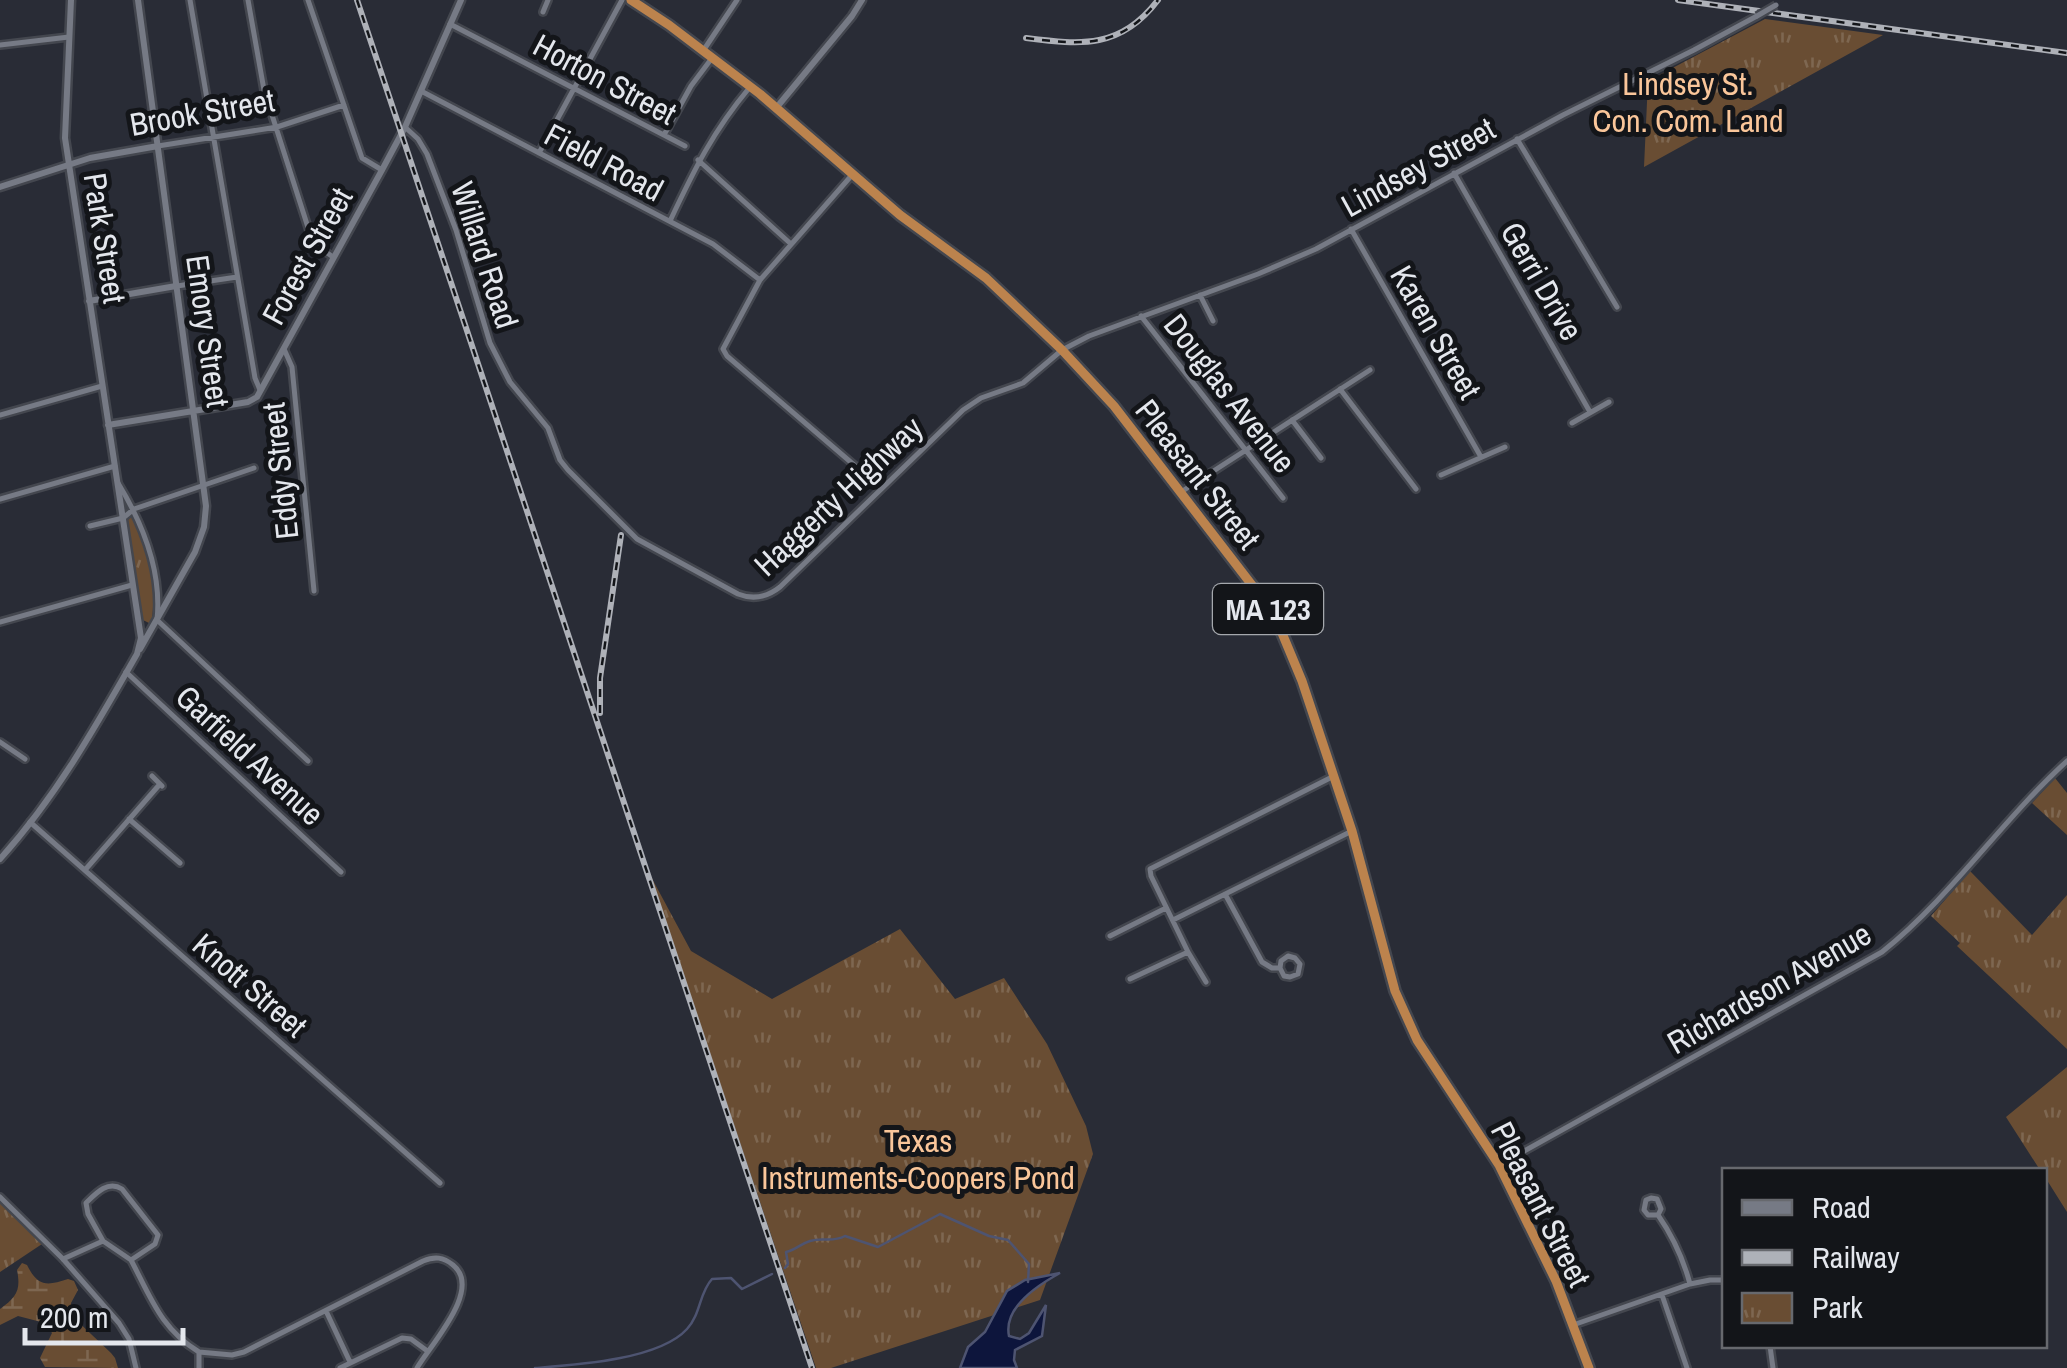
<svg xmlns="http://www.w3.org/2000/svg" width="2067" height="1368" viewBox="0 0 2067 1368" font-family="'Archivo Narrow',sans-serif">
  <style>
    .wetland { fill: url(#wetland-marsh) }
    .park { fill: url(#park-tufts) }
    .water { fill: #0d153c; stroke: #4e5471; stroke-width: 2.5 }
    .lines { fill: none; stroke-linecap: round; stroke-linejoin: round }
    .stream { stroke: #4e5471; stroke-width: 2.5 }
    .minor-casing { stroke: #44474f; stroke-width: 10 }
    .tertiary-casing { stroke: #44474f; stroke-width: 10 }
    .secondary-casing { stroke: #44474f; stroke-width: 11 }
    .trunk-casing { stroke: #44474f; stroke-width: 14 }
    .minor { stroke: #767a85; stroke-width: 5 }
    .tertiary { stroke: #767a85; stroke-width: 5 }
    .secondary { stroke: #767a85; stroke-width: 6 }
    .trunk { stroke: #bc834d; stroke-width: 9 }
    .rail-casing { stroke: #aeb1b8; stroke-width: 6 }
    .rail { stroke: #131519; stroke-width: 2.5; stroke-dasharray: 8; stroke-linecap: butt }
    .minor-bridge-casing { stroke: #44474f; stroke-width: 10; stroke-linecap: butt }
    .minor-bridge { stroke: #767a85; stroke-width: 5 }
    .labels { text-anchor: middle; dominant-baseline: central; stroke-width: 10; stroke-linejoin: round; paint-order: stroke }
    .shield { fill: #131519; stroke: #a5a8ad; stroke-width: 2.5 }
    .shield-label { font-size: 30px; font-weight: bold; fill: #e4e7ed }
    .street-label { font-size: 32px; fill: #e4e7ed; stroke: #131519 }
    .park-label { font-size: 32px; fill: #fac69a; stroke: #131519 }
  </style>
  <defs>
    <pattern id="wetland-marsh" width="20" height="14" patternUnits="userSpaceOnUse" patternTransform="scale(2.5)"><rect width="20" height="14" fill="#694d33"/><path d="M1 5h8M5 5V1M11 12h8M15 12V8" fill="none" stroke="#7e6751"/></pattern>
    <pattern id="park-tufts" width="24" height="20" patternUnits="userSpaceOnUse" patternTransform="scale(2.5)"><rect width="24" height="20" fill="#694d33"/><path d="M3 7l-1-3M5 7V3M7 7l1-3M15 17l-1-3M17 17v-4M19 17l1-3" fill="none" stroke="#7e6751"/></pattern>
  </defs>
  <rect width="100%" height="100%" fill="#292c36"/>
  <!-- wetland -->
  <path class="wetland" d="M22,1263L27,1265C38,1287 47,1286 68,1279L74,1281L78,1290L71,1303L72,1316L111,1353L115,1358L118,1368L45,1367L40,1358L52,1333L45,1323L18,1316L0,1325V1309C17,1297 21,1290 17,1270Z"/>
  <!-- park -->
  <path class="park" d="M1765,19L1883,35L1644,167L1648,81Z
    M131,516C150,541 156,588 152,620L149,623L143,620L127,520Z
    M2055,778L2067,793V835L2032,803Z
    M1970,871L2032,935L2067,895V1049L1957,946L1960,943L1931,916Z
    M649,873L691,951L772,999L900,929L955,999L1004,978L1047,1044L1086,1126L1093,1154L1040,1300L831,1368H816Z
    M2067,1067V1212L2045,1177L2044,1170H2040L2006,1117Z
    M0,1203L42,1244L0,1272Z"/>
  <!-- water -->
  <path class="water" d="M1060,1273C1038,1285 1003,1307 1009,1336L1020,1339L1029,1333L1046,1305L1042,1336L1015,1350L1014,1360L1017,1368H960L968,1347L985,1332L1007,1291L1025,1280Z"/>
  <g class="lines">
    <!-- stream -->
    <path class="stream" d="M785,1268L788,1264L786,1252C796,1250 800,1244 810,1241C823,1237 832,1243 845,1236L878,1247L940,1214L989,1236L1008,1240L1029,1264L1028,1282
      M535,1368C575,1365 659,1360 687,1329C701,1314 699,1293 712,1279L731,1278L742,1289L772,1274"/>
    <!-- minor casing -->
    <g class="minor-casing">
      <path id="minor" d="M190,0L255,378L260,390
        M248,0L264,90L313,243L333,257
        M308,0L362,158L382,170
        M543,12L548,0
        M450,24L685,146
        M0,45L69,37
        M703,51L737,0
        M421,91L713,244L760,280
        M406,128L418,139L427,154L456,230L490,343L510,382L548,428L560,460L568,470L637,539L738,594C753,600 766,598 780,587L963,410L981,398L1023,383L1062,350L1089,336L1258,274L1316,249L1563,115L1694,50L1757,16
        M664,135L691,86L712,58
        M1517,139L1617,307
        M158,146L277,127L344,105
        M539,153L622,0
        M698,160L791,244
        M1454,173L1590,412
        M852,175L760,280L723,349L727,356L881,488
        M670,221C694,170 713,131 750,87
        M1351,229L1481,457
        M177,286L237,277
        M1200,295L1213,321
        M1141,316L1283,498
        M284,349L292,367L314,591
        M1340,389L1416,489
        M0,415L102,386
        M1292,420L1321,458
        M1572,423L1609,402
        M1441,475L1505,447
        M118,483C143,524 162,572 157,620L308,761
        M1181,492L1370,370
        M0,499L115,466
        M90,526L123,518L134,509L254,468
        M0,622L132,585
        M126,672L341,872
        M0,742L25,759
        M152,776L162,786
        M129,819L180,863
        M30,822L440,1183
        M85,870L160,784
        M1225,894L1262,962L1272,968H1280L1284,976L1290,977L1298,974L1300,964L1295,958L1288,956L1281,961L1280,968
        M1173,920L1352,831
        M1110,936L1166,908
        M1130,979L1188,952
        M1206,982L1188,952L1151,876L1150,869L1334,776
        M1499,1165L1882,952C1952,896 2001,821 2067,761
        M1658,1215L1661,1209L1657,1199L1651,1198L1646,1200L1644,1210L1648,1215H1658C1674,1238 1683,1258 1690,1284
        M103,1241L88,1214L86,1203C96,1193 108,1180 122,1189L158,1235L155,1244L131,1260
        M63,1259L103,1241L131,1260C151,1298 161,1329 199,1352
        M1662,1295L1687,1368
        M326,1311L350,1362
        M1573,1325L1690,1284L1710,1280H1724
        M1770,1346L1773,1368
        M199,1368V1352L232,1355L244,1352L423,1261C435,1256 443,1257 453,1265C483,1289 431,1344 417,1368
        M340,1368L402,1338L411,1339L426,1350"/>
    </g>
    <!-- tertiary casing -->
    <g class="tertiary-casing">
      <path id="tertiary" d="M0,1197L63,1259L119,1323L129,1339L136,1368"/>
    </g>
    <!-- secondary casing -->
    <g class="secondary-casing">
      <path id="secondary" d="M138,0L206,506L204,527L195,552L140,649
        M777,107L852,16L862,0
        M0,187L90,158L158,146
        M89,301L176,286
        M108,425L248,402L257,397L382,170L405,127L461,0
        M0,859C56,797 96,726 137,654L141,638L65,138L71,0"/>
    </g>
    <!-- trunk casing -->
    <g class="trunk-casing">
      <path id="trunk" d="M631,0L669,25L760,94L900,215L986,278L1062,350L1114,406L1255,589L1282,633L1302,681L1352,831L1395,991L1417,1040L1499,1165L1556,1281L1589,1368"/>
    </g>
    <!-- minor -->
    <use href="#minor" class="minor"/>
    <!-- tertiary -->
    <use href="#tertiary" class="tertiary"/>
    <!-- secondary -->
    <use href="#secondary" class="secondary"/>
    <!-- trunk -->
    <use href="#trunk" class="trunk"/>
    <!-- rail casing -->
    <g class="rail-casing">
      <path id="rail" d="M357,0L812,1368
        M1678,0L2067,53
        M1026,38C1082,45 1121,49 1158,0
        M600,713V678L621,535"/>
    </g>
    <!-- rail -->
    <use href="#rail" class="rail"/>
    <!-- minor-bridge casing -->
    <g class="minor-bridge-casing">
      <path id="minor-bridge" d="M1757,16L1776,5"/>
    </g>
    <!-- minor-bridge -->
    <use href="#minor-bridge" class="minor-bridge"/>
  </g>
  <g class="labels">
    <!-- shield labels -->
    <rect class="shield" x="1213" y="584" width="110" height="50" rx="8"/>
    <g class="shield-label">
      <text x="1268" y="609">MA 123</text>
    </g>
    <!-- street labels -->
    <g class="street-label">
      <text transform="translate(605 79) rotate(28)">Horton Street</text>
      <text transform="translate(202 112) rotate(-10)">Brook Street</text>
      <text transform="translate(604 162) rotate(28)">Field Road</text>
      <text transform="translate(1418 167) rotate(-29)">Lindsey Street</text>
      <text transform="translate(105 238) rotate(81)">Park Street</text>
      <text transform="translate(485 255) rotate(72)">Willard Road</text>
      <text transform="translate(307 256) rotate(-61)">Forest Street</text>
      <text transform="translate(1542 281) rotate(60)">Gerri Drive</text>
      <text transform="translate(208 331) rotate(82)">Emory Street</text>
      <text transform="translate(1436 332) rotate(60)">Karen Street</text>
      <text transform="translate(1230 393) rotate(52)">Douglas Avenue</text>
      <text transform="translate(280 471) rotate(-96)">Eddy Street</text>
      <text transform="translate(1198 474) rotate(52)">Pleasant Street</text>
      <text transform="translate(838 496) rotate(-43)">Haggerty Highway</text>
      <text transform="translate(250 755) rotate(43)">Garfield Avenue</text>
      <text transform="translate(250 985) rotate(41)">Knott Street</text>
      <text transform="translate(1769 988) rotate(-30)">Richardson Avenue</text>
      <text transform="translate(1541 1204) rotate(63)">Pleasant Street</text>
    </g>
    <!-- park labels -->
    <g class="park-label">
      <text x="1688" y="83">Lindsey St.<tspan x="1688" dy="37">Con. Com. Land</tspan></text>
      <text x="918" y="1140">Texas<tspan x="918" dy="37">Instruments-Coopers Pond</tspan></text>
    </g>
  </g>
  <!-- legend -->
  <rect x="1722" y="1168" width="325" height="180" fill="#131519" stroke="#67696e" stroke-width="2.5"/>
  <rect x="1742" y="1200" width="50" height="15" fill="#767a85" stroke="#67696e" stroke-width="2.5"/>
  <text x="1812" y="1218" font-size="30" fill="#e4e7ed">Road</text>
  <rect x="1742" y="1250" width="50" height="15" fill="#aeb1b8" stroke="#67696e" stroke-width="2.5"/>
  <text x="1812" y="1268" font-size="30" fill="#e4e7ed">Railway</text>
  <rect x="1742" y="1293" width="50" height="30" fill="url(#park-tufts)" stroke="#67696e" stroke-width="2.5"/>
  <text x="1812" y="1318" font-size="30" fill="#e4e7ed">Park</text>
  <!-- scale -->
  <path d="M25 1328v15h158v-15" fill="none" stroke="#e4e7ed" stroke-width="5"/>
  <text x="40" y="1328" font-size="30" fill="#e4e7ed" stroke="#131519" stroke-width="8" paint-order="stroke">200 m</text>
</svg>
